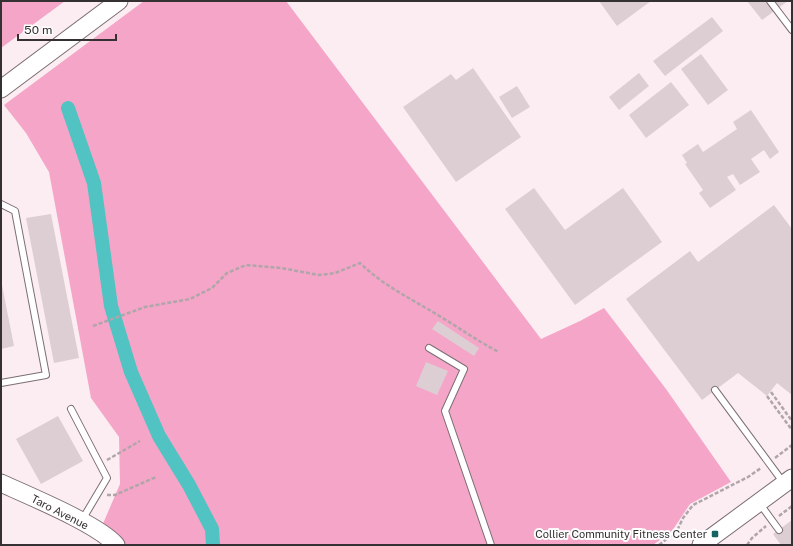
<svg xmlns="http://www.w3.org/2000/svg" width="793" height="546" viewBox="0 0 793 546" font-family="'Public Sans',sans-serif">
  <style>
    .green { fill: #f5a5c7 }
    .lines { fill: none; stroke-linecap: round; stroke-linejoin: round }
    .canal { stroke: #50c3c2; stroke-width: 14 }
    .building { fill: #ddced4 }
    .lane-casing { stroke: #7c6f74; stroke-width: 8 }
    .secondary-casing { stroke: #7c6f74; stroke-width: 19 }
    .path { stroke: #b0a6aa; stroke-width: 2.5; stroke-dasharray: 4 2; stroke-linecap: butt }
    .lane { stroke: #fff; stroke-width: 6 }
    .secondary { stroke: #fff; stroke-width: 17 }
    .poi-dot { fill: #146463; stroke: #fefefe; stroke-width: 1.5 }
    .labels { text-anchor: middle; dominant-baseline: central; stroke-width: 4; stroke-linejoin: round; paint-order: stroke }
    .street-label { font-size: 11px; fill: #353032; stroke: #fefefe }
    .poi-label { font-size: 11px; fill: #353032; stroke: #fefefe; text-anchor: end }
  </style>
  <rect width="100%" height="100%" fill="#fbedf2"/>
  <!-- green -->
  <path class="green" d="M1,1H65L1,48Z
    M144,1H286L541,339L580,321L604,308L666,389L731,482L690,504L672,531L653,545H127L102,526L120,484L119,437L91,398L49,172L26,133L4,105Z"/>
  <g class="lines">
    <!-- canal -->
    <path class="canal" d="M68,108L94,183L111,306L131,372L159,436L189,485L212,529L213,545"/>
  </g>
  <!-- building -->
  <path class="building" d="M599,1H651L617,26Z
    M747,1H788L762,20Z
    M712,17L723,31L665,76L653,61Z
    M701,54L728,90L708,105L681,69Z
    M473,68L521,137L456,182L403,107L451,74L456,80Z
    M639,73L649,86L619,110L609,97Z
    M671,82L689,105L646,138L629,115Z
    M517,86L530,107L512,118L499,97Z
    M751,110L779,152L770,159L764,150L751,159L760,172L740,185L733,174L727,177L736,190L710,208L699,193L703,190L685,164L687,163L682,155L698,144L703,152L737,129L733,122Z
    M534,188L565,230L623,188L662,242L575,305L505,209Z
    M774,205L792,229V395L777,383L767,396L738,373L702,400L626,299L690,251L698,262Z
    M51,214L79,358L54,363L26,218Z
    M1,280L14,346L1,349Z
    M438,321L479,348L474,356L432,329Z
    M426,362L448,371L437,395L416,386Z
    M58,416L83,461L41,484L16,439Z
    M792,520V545H781L773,534Z"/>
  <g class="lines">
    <!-- lane casing -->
    <g class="lane-casing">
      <path id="lane" d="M770,1L792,30
        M1,204L15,211L46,375L1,383
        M429,348L464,369L445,411L491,545
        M715,390L783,482
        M71,409L107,478L82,520
        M760,504L779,530"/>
    </g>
    <!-- secondary casing -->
    <g class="secondary-casing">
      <path id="secondary" d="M1,89L119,1
        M1,483C29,496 98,524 116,545
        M701,545L792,478"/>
    </g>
    <!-- path -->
    <path class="path" d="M93,326L145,307L190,299L212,288L227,273L246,265L281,268L319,275L335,273L360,263C385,287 412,299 441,317C461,329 479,342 499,352
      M771,392L792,421
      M767,396L792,430
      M775,458L792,445
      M107,460L140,441
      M107,495H115L156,477
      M779,516L792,506
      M659,545L677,531L683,518L693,505L748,477L761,468
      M747,545L752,538L766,526"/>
    <!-- lane -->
    <use href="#lane" class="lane"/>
    <!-- secondary -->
    <use href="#secondary" class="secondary"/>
  </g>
  <!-- markers -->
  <rect class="poi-dot" x="711" y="530" width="8" height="8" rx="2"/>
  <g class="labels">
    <!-- street labels -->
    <g class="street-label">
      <text transform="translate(60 512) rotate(27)">Taro Avenue</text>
    </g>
    <!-- poi labels -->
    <g class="poi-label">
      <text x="707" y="534">Collier Community Fitness Center</text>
    </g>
  </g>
  <!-- border -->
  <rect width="793" height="546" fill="none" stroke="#353032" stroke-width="4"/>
  <!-- scale -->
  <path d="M18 34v6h98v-6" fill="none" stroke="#353032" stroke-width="2"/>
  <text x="24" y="34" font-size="12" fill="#353032" stroke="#fefefe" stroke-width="3" paint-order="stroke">50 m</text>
</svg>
